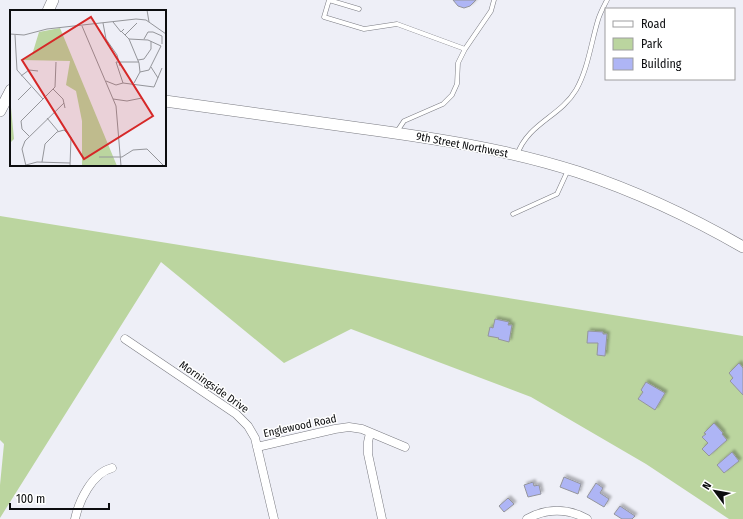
<svg xmlns="http://www.w3.org/2000/svg" width="743" height="519" viewBox="0 0 743 519" font-family="'Fira Sans Condensed',sans-serif">
  <style>
    .green { fill: #bbd59f }
    .building { fill: #aeb5f5; stroke: #94959c; filter: url(#shadow) }
    .lines { fill: none; stroke-linecap: round; stroke-linejoin: round }
    .lane-casing { stroke: #7a7b82; stroke-width: 5 }
    .street-casing { stroke: #7a7b82; stroke-width: 9 }
    .secondary-casing { stroke: #7a7b82; stroke-width: 12 }
    .lane { stroke: #fff; stroke-width: 4 }
    .street { stroke: #fff; stroke-width: 8 }
    .secondary { stroke: #fff; stroke-width: 11 }
    .labels { text-anchor: middle; dominant-baseline: central; stroke-width: 3; stroke-linejoin: round; paint-order: stroke }
    .street-label { font-size: 11px; fill: #0c0d0f; stroke: #fff }
    .inset-road { fill: none; stroke: #94959a; stroke-width: 1 }
    .view { fill: #d62828; fill-opacity: 0.15; stroke: #d62828; stroke-width: 2 }
    .inset-edge { fill: none; stroke: #0c0d0f; stroke-width: 2 }
  </style>
  <defs>
    <filter id="shadow"><feDropShadow dx="2.5" dy="-2.5" stdDeviation="1" flood-color="#0004"/></filter>
  </defs>
  <rect width="100%" height="100%" fill="#eeeff7"/>
  <!-- green -->
  <path class="green" d="M0,216L743,336V519H729L646,464L531,397L351,329L284,363L161,262L0,518V485L4,444L0,440Z"/>
  <!-- building -->
  <path class="building" d="M453,0H476L470,6L464,8L458,6Z
    M495,319L509,322L508,325H512L509,342L498,339L499,338L488,336L490,327L493,328Z
    M588,331L603,332V334H607L605,356L597,355L598,343H587Z
    M739,363L743,368V395L730,381L733,378L729,373Z
    M646,382L665,393L655,410L638,399L643,392L641,390Z
    M714,423L723,433L722,434L727,440L709,456L702,449L708,443L702,437L706,434L704,433Z
    M732,452L739,461L724,473L717,465Z
    M564,477L581,484L578,494L560,487Z
    M533,482L534,486L539,485L541,494L528,497L524,485Z
    M596,483L603,488L600,493L609,499L604,507L587,497Z
    M508,498L514,504L504,512L499,506Z
    M620,506L635,516L632,519H622L614,514Z"/>
  <g class="lines">
    <!-- lane casing -->
    <g class="lane-casing">
      <path id="lane" d="M329,0L324,17L364,29L397,24L465,49L491,11L494,0
        M329,0L359,9
        M396,133L404,121L443,104L452,95L457,84L458,63L465,49
        M517,155C528,123 560,117 576,90C588,69 591,43 598,20C600,13 604,6 607,0
        M513,214L557,194L568,170"/>
    </g>
    <!-- street casing -->
    <g class="street-casing">
      <path id="street" d="M125,339L236,414L248,426L255,438L274,519
        M370,433L368,442V454L382,519
        M257,447L335,429L349,427L362,429L405,447
        M75,519C79,501 92,473 112,468
        M527,519C546,508 568,508 587,519"/>
    </g>
    <!-- secondary casing -->
    <g class="secondary-casing">
      <path id="secondary" d="M48,11L53,0
        M165,101C230,110 295,119 359,128C433,138 507,149 578,172C635,191 691,217 743,247
        M0,111L11,90"/>
    </g>
    <!-- lane -->
    <use href="#lane" class="lane"/>
    <!-- street -->
    <use href="#street" class="street"/>
    <!-- secondary -->
    <use href="#secondary" class="secondary"/>
  </g>
  <g class="labels">
    <!-- street labels -->
    <g class="street-label">
      <text transform="translate(462 145) rotate(11)">9th Street Northwest</text>
      <text transform="translate(214 387) rotate(35)">Morningside Drive</text>
      <text transform="translate(300 426) rotate(-12)">Englewood Road</text>
    </g>
  </g>
  <!-- overview -->
  <g transform="translate(10 10)">
    <rect width="156" height="156" fill="#eeeff7"/>
    <path d="M50,18L107,156H72V111L66,81L56,75L60,51L11,50L22,45L29,22ZM0,87L4,129L0,133Z" fill="#bbd59f"/>
    <path class="inset-road" d="M137,0L139,12M103,12L111,22L114,19M93,13L96,29L107,45L110,56M72,16L106,96L111,156M112,22L119,29L129,53L130,62L124,73M0,24L14,25L37,19L126,9L136,10L156,24M5,25L7,60L33,89M115,25L127,13M119,29L138,30L151,36L139,60L130,62M134,29L138,22H143L152,26V34M128,50L134,49L141,39V31M129,52H106L113,73L144,77L152,58M141,57L148,68M11,66L19,60L28,61M96,71L106,75L113,73M43,79L53,89L55,98M103,89L117,91L132,88M8,90L21,77M37,108L48,121M19,126L12,119L11,111L45,77L46,52M89,147H112L123,140L137,139L154,156M32,152L35,134L47,122L54,120L61,127L60,156M16,155L27,152L60,153M16,156L12,139L15,131L54,93"/>
    <path class="view" d="M81,7L143,106L74,149L12,50Z"/>
    <rect width="156" height="156" class="inset-edge"/>
  </g>
  <!-- legend -->
  <rect x="605" y="8" width="130" height="72" fill="#ffffff" stroke="#9e9e9f"/>
  <rect x="613" y="21" width="20" height="6" fill="#ffffff" stroke="#9e9e9f"/>
  <text x="641" y="28" font-size="12" fill="#0c0d0f">Road</text>
  <rect x="613" y="38" width="20" height="12" fill="#bbd59f" stroke="#9e9e9f"/>
  <text x="641" y="48" font-size="12" fill="#0c0d0f">Park</text>
  <rect x="613" y="58" width="20" height="12" fill="#aeb5f5" stroke="#9e9e9f"/>
  <text x="641" y="68" font-size="12" fill="#0c0d0f">Building</text>
  <!-- north arrow -->
  <g transform="translate(715 491) rotate(302)" stroke="#ffffff" stroke-width="3" paint-order="stroke">
  <path d="M0-3L7 15L0 10L-7 15Z" fill="#0c0d0f"/>
  <text y="-6" font-size="11" font-weight="bold" text-anchor="middle" fill="#0c0d0f">N</text>
  </g>
  <!-- scale -->
  <path d="M10 503v6h99v-6" fill="none" stroke="#0c0d0f" stroke-width="2"/>
  <text x="16" y="503" font-size="12" fill="#0c0d0f" stroke="#ffffff" stroke-width="3" paint-order="stroke">100 m</text>
</svg>
